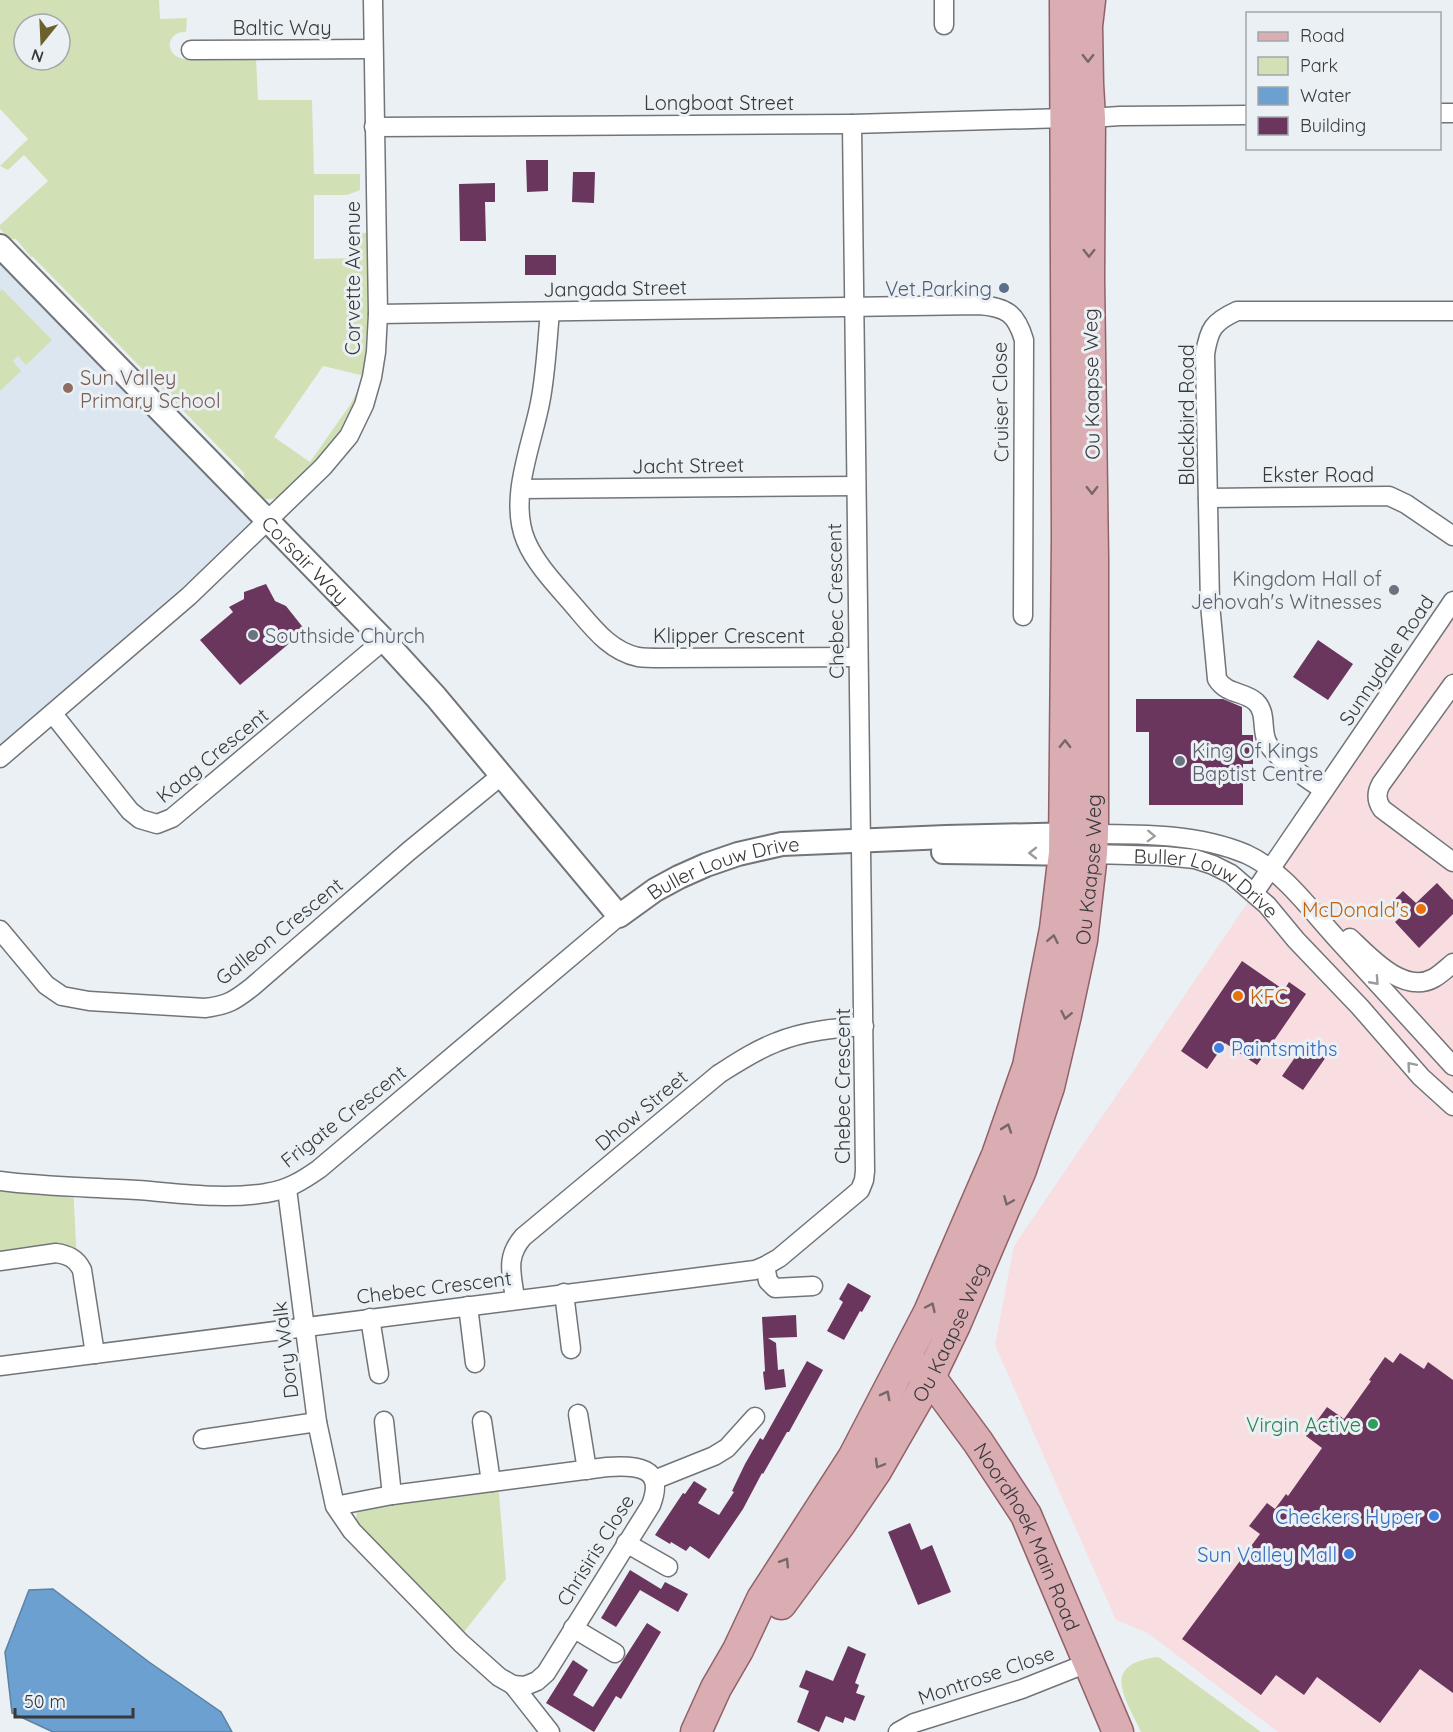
<svg xmlns="http://www.w3.org/2000/svg" width="1453" height="1732" viewBox="0 0 1453 1732" font-family="Quicksand,sans-serif">
  <style>
    .commercial { fill: #f8dde1 }
    .built { fill: #dce6f1 }
    .green { fill: #d1e0b5; fill-rule: evenodd }
    .water { fill: #6ba0d0; stroke: #5b81a3; stroke-width: 1.5 }
    .building { fill: #6a365d }
    .lines { fill: none; stroke-linecap: round; stroke-linejoin: round }
    .minor-casing { stroke: #717579; stroke-width: 21 }
    .tertiary-casing { stroke: #717579; stroke-width: 26 }
    .primary-casing { stroke: #916168; stroke-width: 33 }
    .minor { stroke: #fff; stroke-width: 18 }
    .tertiary { stroke: #fff; stroke-width: 22 }
    .primary { stroke: #daadb3; stroke-width: 30 }
    .oneway { stroke: #78676a }
    .oneway2 { stroke: #9b9c9c }
    .service-dot { fill: #5c6f8a; stroke: #ebf0f4; stroke-width: 2 }
    .education-dot { fill: #8d6e63; stroke: #ebf0f4; stroke-width: 2 }
    .worship-dot { fill: #6b7280; stroke: #ebf0f4; stroke-width: 2 }
    .food-dot { fill: #e8710a; stroke: #ebf0f4; stroke-width: 2 }
    .shop-dot { fill: #3f7fe0; stroke: #ebf0f4; stroke-width: 2 }
    .leisure-dot { fill: #2e9e5b; stroke: #ebf0f4; stroke-width: 2 }
    .labels { text-anchor: middle; dominant-baseline: central; stroke-width: 6; stroke-linejoin: round; paint-order: stroke }
    .street-label { font-size: 20px; fill: #37393a; stroke: #ebf0f4 }
    .service-label { font-size: 20px; fill: #4e5e75; stroke: #ebf0f4; text-anchor: end }
    .education-label { font-size: 20px; fill: #785e54; stroke: #ebf0f4; text-anchor: start }
    .worship-label { font-size: 20px; fill: #5b616d; stroke: #ebf0f4; text-anchor: start }
    .food-label { font-size: 20px; fill: #c56008; stroke: #ebf0f4; text-anchor: end }
    .shop-label { font-size: 20px; fill: #366cbe; stroke: #ebf0f4; text-anchor: end }
    .leisure-label { font-size: 20px; fill: #27864d; stroke: #ebf0f4; text-anchor: end }
  </style>
  <rect width="100%" height="100%" fill="#ebf0f4"/>
  <!-- commercial -->
  <path class="commercial" d="M1453,601V1732H1278L1148,1633L1116,1620L995,1345L1014,1246Z"/>
  <!-- built -->
  <path class="built" d="M0,257L261,518L0,746Z"/>
  <!-- green -->
  <path class="green" d="M0,0H159L160,19L187,18L186,32C166,31 164,55 183,59L256,58L258,100H312L314,174H360V190L347,195H314V259L353,258V232L368,233L369,350L365,376L323,366L274,437L310,462L350,405L357,392L360,393L344,427L333,444L280,497C260,503 258,496 245,484L244,473L33,257H31L16,239H10L0,229V225L48,181L24,155L8,170L0,166L28,139L0,109ZM24,24H60V60H24Z
    M2,289L52,340L26,365L18,356L13,361L21,371L0,391V291Z
    M0,1175L73,1185L77,1264L59,1254L0,1260Z
    M498,1481L506,1579L459,1638L355,1525L359,1502Z
    M1157,1657L1160,1658L1261,1732H1141C1125,1697 1100,1665 1157,1657Z"/>
  <!-- water -->
  <path class="water" d="M53,1589L149,1662L221,1712L232,1732H53L12,1713L5,1652L29,1590Z"/>
  <!-- building -->
  <path class="building" d="M526,160H548V191L527,192Z
    M573,172H595L594,203L572,202Z
    M495,183V202H485L486,241H460L459,184Z
    M525,255H556V275H525Z
    M266,584L275,601L286,606L305,630L240,685L200,640L233,612L229,607L244,599V592Z
    M1318,640L1353,664L1328,700L1293,677Z
    M1136,699H1223L1242,707V735H1253V764H1243V805H1149V732H1136Z
    M1437,883L1453,900V914L1419,948L1395,922L1403,915L1391,903L1403,891L1416,903Z
    M1242,961L1284,990L1289,982L1306,994L1257,1065L1225,1043L1207,1069L1181,1051Z
    M1305,1043L1326,1057L1303,1090L1282,1076Z
    M848,1283L871,1296L862,1312L860,1311L844,1340L827,1331L843,1302L839,1299Z
    M796,1315L797,1337L768,1338L776,1343L778,1370L784,1369L786,1387L765,1390L763,1372L765,1371L762,1317Z
    M1400,1353L1424,1369L1428,1362L1453,1380V1693L1420,1669L1380,1723L1317,1677L1304,1695L1276,1675L1261,1695L1182,1639L1260,1534L1249,1526L1267,1503L1275,1509L1286,1494L1288,1496L1322,1448L1306,1436L1327,1407L1344,1419L1371,1381L1369,1380L1385,1357L1393,1363Z
    M807,1361L823,1370L789,1432H787L763,1474L762,1473L743,1509L709,1559L690,1546L686,1551L671,1542L670,1544L655,1535L683,1493L685,1494L694,1481L707,1489L698,1503L719,1515L734,1492L732,1491L745,1464L760,1438L763,1440Z
    M910,1523L921,1550L932,1545L951,1592L918,1605L888,1532Z
    M630,1570L661,1589L665,1582L688,1594L678,1612L640,1590L616,1627L601,1618Z
    M647,1623L661,1632L621,1699L616,1696L594,1732L546,1703L573,1660L588,1670L573,1695L593,1707Z
    M848,1646L866,1654L855,1683L859,1685L856,1693L865,1696L855,1721L845,1717L843,1723L826,1716L819,1732L797,1722L809,1691L799,1687L806,1670L833,1681Z"/>
  <g class="lines">
    <!-- minor casing -->
    <g class="minor-casing">
      <g id="minor">
        <path d="M944,0V25"/>
        <path d="M191,50L373,49"/>
        <path d="M1440,113H1453"/>
        <path d="M1090,118L1120,116L1248,115"/>
        <path d="M374,127L852,124L1065,118"/>
        <path d="M550,312C547,342 546,373 540,403C532,445 508,499 526,541C536,565 559,588 575,607C593,628 610,651 638,657C646,658 654,658 661,658L857,657"/>
        <path d="M378,314L979,305C1006,307 1016,313 1024,340L1023,616"/>
        <path d="M521,489L856,486"/>
        <path d="M1208,498L1389,496L1406,504L1453,536"/>
        <path d="M1453,684L1381,784C1376,793 1376,800 1382,809L1453,862"/>
        <path d="M53,714L130,811L140,819L157,824L172,818L384,640"/>
        <path d="M0,758L189,596L323,467L349,436L364,405L372,377L376,352L378,314L373,0"/>
        <path d="M1324,790C1309,780 1274,757 1267,742C1261,729 1267,713 1256,702C1244,691 1227,695 1217,679L1210,604L1205,354C1209,329 1213,322 1237,311H1453"/>
        <path d="M1093,834C1144,834 1198,834 1246,854C1284,871 1311,911 1339,941C1377,983 1415,1024 1453,1066"/>
        <path id="s1" d="M1092,854L1165,856L1195,859L1213,865L1231,874L1267,905L1296,940L1360,1007L1421,1077L1453,1106"/>
        <path d="M1254,893L1453,601"/>
        <path d="M0,930L46,985L62,996L89,1001L205,1008C228,1005 234,1001 252,987L409,851L502,775"/>
        <path d="M1350,938C1370,957 1404,995 1434,978C1441,974 1447,968 1453,963"/>
        <path d="M0,1181C45,1187 92,1187 137,1190C178,1193 225,1200 266,1193C287,1190 302,1181 319,1169L619,916"/>
        <path d="M287,1189L317,1422L335,1506L352,1531L461,1643L499,1677L513,1685L525,1686L537,1681L546,1673L651,1505C666,1466 635,1465 607,1467L392,1495L335,1506"/>
        <path d="M0,1261L56,1253C68,1255 76,1258 82,1270L95,1354"/>
        <path d="M765,1266L768,1281L775,1288L813,1286"/>
        <path d="M564,1293L571,1349"/>
        <path d="M515,1299C512,1274 505,1258 523,1237L719,1074C738,1062 756,1050 777,1042C804,1031 835,1028 864,1026"/>
        <path d="M468,1306L475,1363"/>
        <path d="M370,1318L379,1374"/>
        <path d="M0,1366L755,1270L765,1266L779,1258L860,1190L864,1180L865,1171L852,124"/>
        <path d="M578,1414L587,1470"/>
        <path d="M384,1421L392,1495"/>
        <path d="M482,1421L491,1482"/>
        <path d="M203,1439L317,1422"/>
        <path d="M654,1480L714,1456L727,1448L755,1417"/>
        <path d="M626,1543L668,1567"/>
        <path d="M573,1628L615,1653"/>
        <path d="M513,1685L550,1732"/>
        <path d="M898,1732L914,1723L1022,1689L1090,1662"/>
      </g>
    </g>
    <!-- tertiary casing -->
    <g class="tertiary-casing">
      <g id="tertiary">
        <path id="s2" d="M0,246L384,640L436,697L619,916L655,890L679,877L706,865L738,854L782,844L946,837L1079,834"/>
        <path d="M943,852L1078,854"/>
      </g>
    </g>
    <!-- primary casing -->
    <g class="primary-casing">
      <g id="primary">
        <path id="s3" d="M915,1367L930,1377L978,1442L1026,1515L1118,1732"/>
        <path id="s4" d="M781,1604L840,1524L876,1471L930,1377L955,1325L1021,1170L1049,1087L1066,1015L1082,940L1092,854L1093,834V558L1089,279L1090,118L1088,84L1087,26L1090,0"/>
        <path d="M696,1732L716,1688L738,1650L762,1599L853,1458L929,1312L997,1155L1028,1066L1055,929L1064,853L1067,537L1065,0"/>
      </g>
    </g>
    <!-- minor -->
    <use href="#minor" class="minor"/>
    <!-- tertiary -->
    <use href="#tertiary" class="tertiary"/>
    <!-- primary -->
    <use href="#primary" class="primary"/>
  </g>
  <!-- one-way arrows -->
  <defs><path id="oneway-chevron" d="M-2-3.5L2.5 0L-2 3.5" fill="none" stroke-width="1.6" stroke-linecap="round" stroke-linejoin="round" transform="scale(1.5)"/></defs>
  <g class="oneway">
    <use href="#oneway-chevron" transform="translate(1088 58) rotate(90)"/>
    <use href="#oneway-chevron" transform="translate(1089 253) rotate(90)"/>
    <use href="#oneway-chevron" transform="translate(1092 490) rotate(89)"/>
    <use href="#oneway-chevron" transform="translate(1065 744) rotate(-89)"/>
    <use href="#oneway-chevron" transform="translate(1053 939) rotate(-79)"/>
    <use href="#oneway-chevron" transform="translate(1066 1015) rotate(102)"/>
    <use href="#oneway-chevron" transform="translate(1007 1128) rotate(-71)"/>
    <use href="#oneway-chevron" transform="translate(1008 1201) rotate(113)"/>
    <use href="#oneway-chevron" transform="translate(931 1307) rotate(-65)"/>
    <use href="#oneway-chevron" transform="translate(886 1395) rotate(-62)"/>
    <use href="#oneway-chevron" transform="translate(879 1464) rotate(120)"/>
    <use href="#oneway-chevron" transform="translate(785 1562) rotate(-58)"/>
  </g>
  <g class="oneway2">
    <use href="#oneway-chevron" transform="translate(1151 836) rotate(2)"/>
    <use href="#oneway-chevron" transform="translate(1033 853) rotate(-180)"/>
    <use href="#oneway-chevron" transform="translate(1375 981) rotate(48)"/>
    <use href="#oneway-chevron" transform="translate(1411 1066) rotate(-131)"/>
  </g>
  <!-- markers -->
  <circle class="service-dot" cx="1004" cy="288" r="6"/>
  <circle class="education-dot" cx="68" cy="388" r="6"/>
  <g class="worship-dot">
    <circle cx="1394" cy="590" r="6"/>
    <circle cx="253" cy="635" r="6"/>
    <circle cx="1180" cy="761" r="6"/>
  </g>
  <g class="food-dot">
    <circle cx="1421" cy="909" r="6"/>
    <circle cx="1238" cy="996" r="6"/>
  </g>
  <g class="shop-dot">
    <circle cx="1219" cy="1048" r="6"/>
    <circle cx="1434" cy="1516" r="6"/>
    <circle cx="1349" cy="1554" r="6"/>
  </g>
  <circle class="leisure-dot" cx="1373" cy="1424" r="6"/>
  <g class="labels">
    <!-- street labels -->
    <g class="street-label">
      <text x="282" y="27">Baltic Way</text>
      <text x="719" y="102">Longboat Street</text>
      <text transform="translate(352 278) rotate(-90)">Corvette Avenue</text>
      <text transform="translate(615 288) rotate(-1)">Jangada Street</text>
      <text transform="translate(1091 384) rotate(-91)">Ou Kaapse Weg</text>
      <text transform="translate(1000 402) rotate(-91)">Cruiser Close</text>
      <text transform="translate(1186 415) rotate(-90)">Blackbird Road</text>
      <text transform="translate(688 465) rotate(-1)">Jacht Street</text>
      <text x="1318" y="474">Ekster Road</text>
      <text stroke="none"><textPath href="#s2" startOffset="438">Corsair Way</textPath></text>
      <text transform="translate(835 601) rotate(-91)">Chebec Crescent</text>
      <text x="729" y="635">Klipper Crescent</text>
      <text transform="translate(1386 660) rotate(-56)">Sunnydale Road</text>
      <text transform="translate(212 755) rotate(-39)">Kaag Crescent</text>
      <text stroke="none"><textPath href="#s4" startOffset="807">Ou Kaapse Weg</textPath></text>
      <text stroke="none"><textPath href="#s2" startOffset="1030">Buller Louw Drive</textPath></text>
      <text stroke="none"><textPath href="#s1" startOffset="122">Buller Louw Drive</textPath></text>
      <text transform="translate(279 931) rotate(-39)">Galleon Crescent</text>
      <text transform="translate(842 1086) rotate(-90)">Chebec Crescent</text>
      <text transform="translate(641 1110) rotate(-40)">Dhow Street</text>
      <text transform="translate(343 1116) rotate(-38)">Frigate Crescent</text>
      <text transform="translate(434 1287) rotate(-7)">Chebec Crescent</text>
      <text stroke="none"><textPath href="#s4" startOffset="321">Ou Kaapse Weg</textPath></text>
      <text transform="translate(285 1350) rotate(-97)">Dory Walk</text>
      <text stroke="none"><textPath href="#s3" startOffset="206">Noordhoek Main Road</textPath></text>
      <text transform="translate(595 1550) rotate(-58)">Chrisiris Close</text>
      <text transform="translate(986 1675) rotate(-19)">Montrose Close</text>
    </g>
    <!-- service labels -->
    <g class="service-label">
      <text x="992" y="288">Vet Parking</text>
    </g>
    <!-- education labels -->
    <g class="education-label">
      <text x="80" y="377">Sun Valley<tspan x="80" dy="23">Primary School</tspan></text>
    </g>
    <!-- worship labels -->
    <g class="worship-label">
      <text x="1382" y="578" text-anchor="end">Kingdom Hall of<tspan x="1382" dy="23">Jehovah's Witnesses</tspan></text>
      <text x="265" y="635">Southside Church</text>
      <text x="1192" y="750">King Of Kings<tspan x="1192" dy="23">Baptist Centre</tspan></text>
    </g>
    <!-- food labels -->
    <g class="food-label">
      <text x="1409" y="909">McDonald's</text>
      <text x="1250" y="996" text-anchor="start">KFC</text>
    </g>
    <!-- shop labels -->
    <g class="shop-label">
      <text x="1231" y="1048" text-anchor="start">Paintsmiths</text>
      <text x="1422" y="1516">Checkers Hyper</text>
      <text x="1337" y="1554">Sun Valley Mall</text>
    </g>
    <!-- leisure labels -->
    <g class="leisure-label">
      <text x="1361" y="1424">Virgin Active</text>
    </g>
  </g>
  <!-- legend -->
  <rect x="1246" y="12" width="195" height="138" fill="#ebf0f4" stroke="#a3a7aa" stroke-width="1.5"/>
  <rect x="1258" y="32" width="30" height="9" fill="#daadb3" stroke="#a3a7aa" stroke-width="1.5"/>
  <text x="1300" y="42" font-size="18" fill="#37393a">Road</text>
  <rect x="1258" y="57" width="30" height="18" fill="#d1e0b5" stroke="#a3a7aa" stroke-width="1.5"/>
  <text x="1300" y="72" font-size="18" fill="#37393a">Park</text>
  <rect x="1258" y="87" width="30" height="18" fill="#6ba0d0" stroke="#a3a7aa" stroke-width="1.5"/>
  <text x="1300" y="102" font-size="18" fill="#37393a">Water</text>
  <rect x="1258" y="117" width="30" height="18" fill="#6a365d" stroke="#a3a7aa" stroke-width="1.5"/>
  <text x="1300" y="132" font-size="18" fill="#37393a">Building</text>
  <!-- north arrow -->
  <g transform="translate(42 42) rotate(198)"><circle r="28" fill="#ebf0f4" stroke="#a3a7aa" stroke-width="1.5"/>
  <path d="M0-4.5L10 22L0 15L-10 22Z" fill="#6c602d"/>
  <text y="-9" font-size="16" font-weight="bold" text-anchor="middle" fill="#37393a">N</text>
  </g>
  <!-- scale -->
  <path d="M15 1708v9h118v-9" fill="none" stroke="#37393a" stroke-width="3"/>
  <text x="24" y="1708" font-size="18" fill="#37393a" stroke="#ebf0f4" stroke-width="4.5" paint-order="stroke">50 m</text>
</svg>
